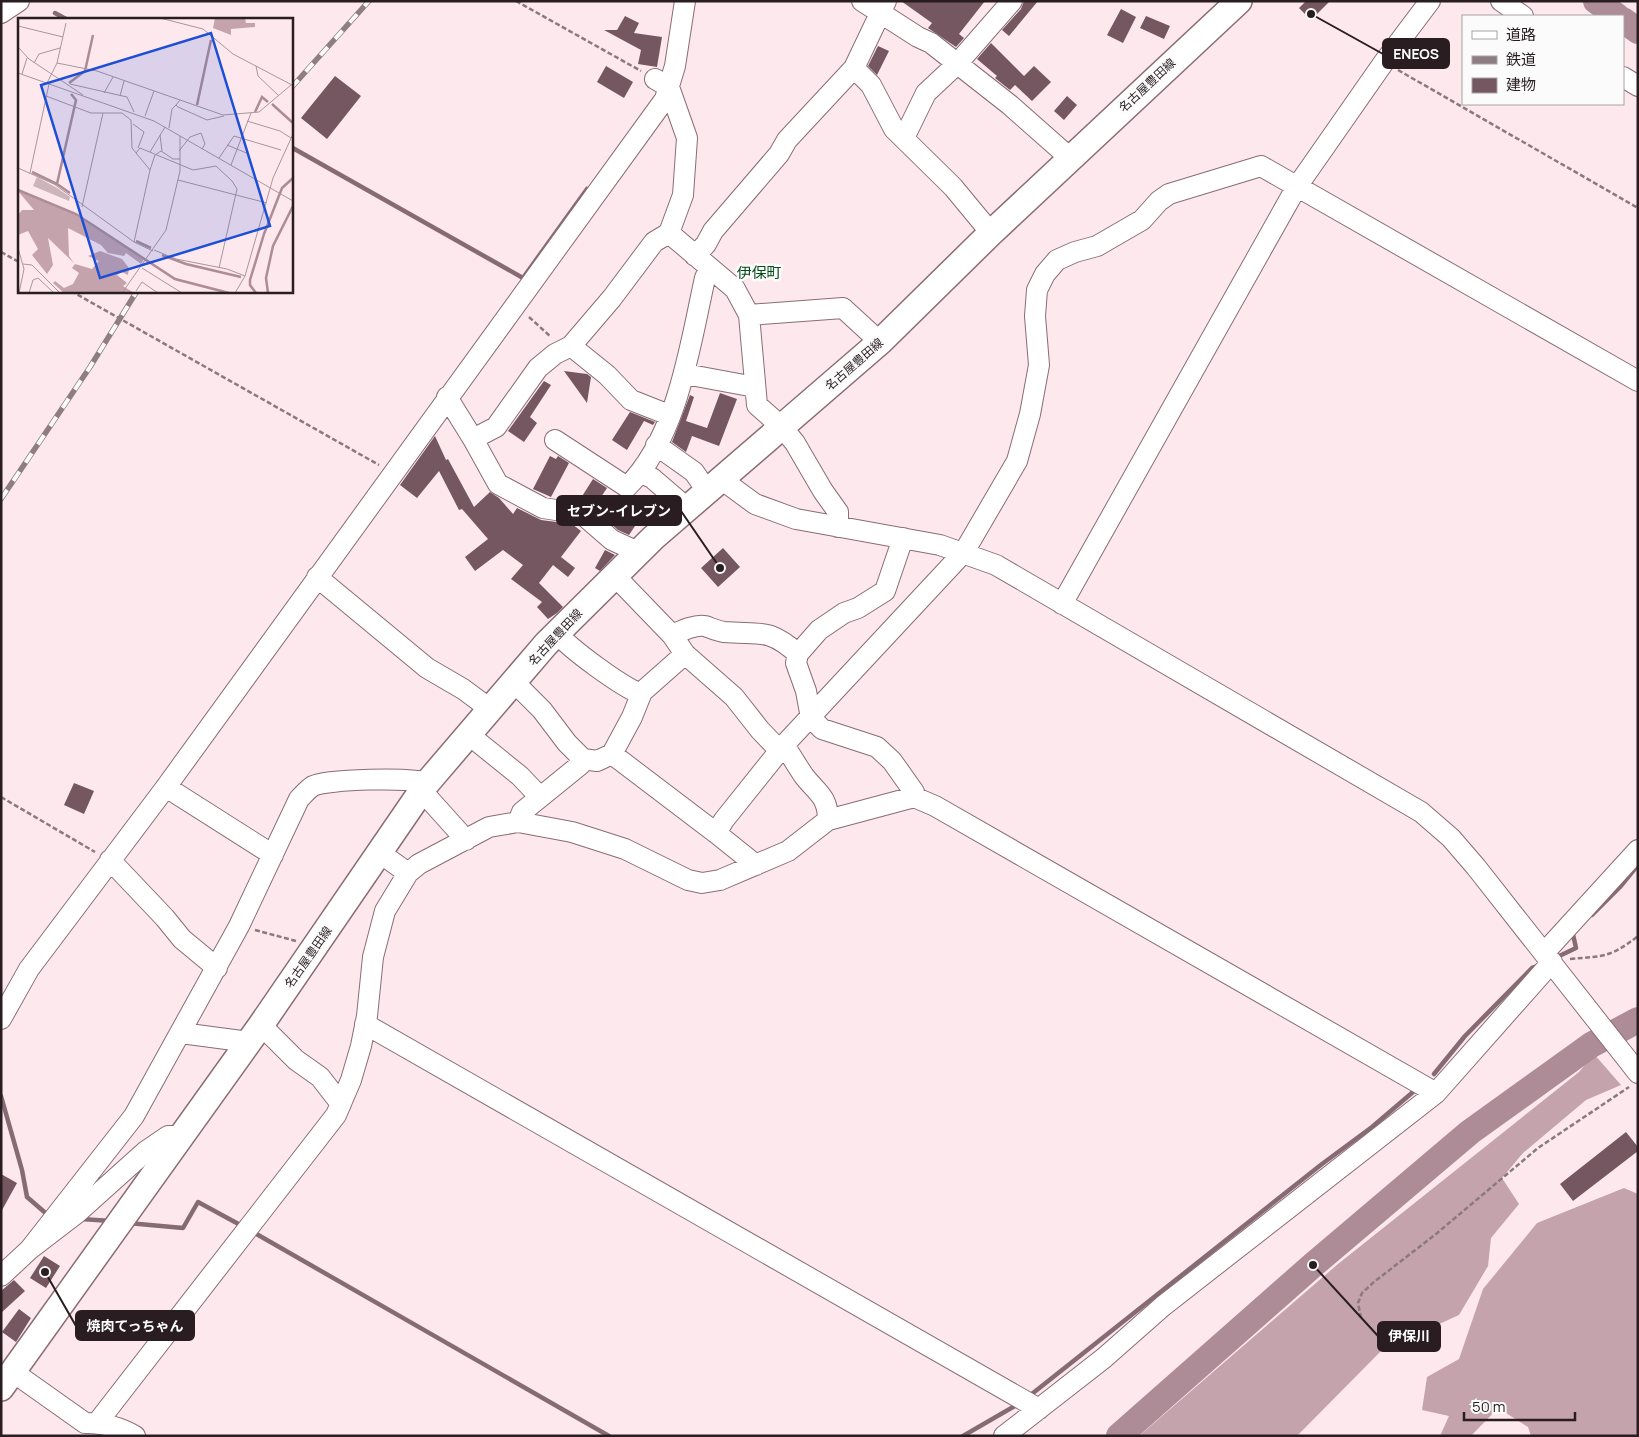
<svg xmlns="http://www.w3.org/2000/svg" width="1639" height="1437" viewBox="0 0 1639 1437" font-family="Manrope,'Noto Sans JP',sans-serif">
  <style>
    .forest { fill: #c5a3ad }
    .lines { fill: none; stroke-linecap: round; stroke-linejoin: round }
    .stream { stroke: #866b74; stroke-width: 4.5 }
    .river { stroke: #ae8c97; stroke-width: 26 }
    .building { fill: #755761 }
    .minor-casing { stroke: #8a6c76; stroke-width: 22 }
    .major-casing { stroke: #8a6c76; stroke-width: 28 }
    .path { stroke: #8a7a7f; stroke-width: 2.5; stroke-dasharray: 5 2.5; stroke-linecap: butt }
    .minor { stroke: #fff; stroke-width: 20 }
    .major { stroke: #fff; stroke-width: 25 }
    .rail-casing { stroke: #8e7e83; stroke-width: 5.5 }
    .rail { stroke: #fbfbfb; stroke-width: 4; stroke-dasharray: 11; stroke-linecap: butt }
    .labels { text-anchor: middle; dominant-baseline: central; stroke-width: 5; stroke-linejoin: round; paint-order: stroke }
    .street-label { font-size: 12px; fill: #291d21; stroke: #fbfbfb }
    .quarter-label { font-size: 15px; fill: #044919; stroke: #fbfbfb }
    .inset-river { fill: none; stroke: #ae8c97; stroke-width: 2.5 }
    .inset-road { fill: none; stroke: #a8979c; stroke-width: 1 }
    .view { fill: #1d4ed8; fill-opacity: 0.15; stroke: #1d4ed8; stroke-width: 2.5 }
    .inset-edge { fill: none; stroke: #291d21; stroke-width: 2.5 }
    .leader { fill: none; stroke: #291d21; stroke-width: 2 }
    .callout-dot { fill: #291d21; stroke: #fbfbfb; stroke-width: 2 }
    .callout { fill: #291d21; stroke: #291d21; stroke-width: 2 }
    .callout-label { font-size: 14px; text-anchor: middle; font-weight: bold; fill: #fff }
  </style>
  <rect width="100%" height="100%" fill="#fde8ee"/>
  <!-- forest -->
  <path class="forest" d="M1594,1054L1621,1085L1586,1100L1523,1153L1502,1178L1519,1204L1491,1238L1488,1266L1459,1315L1382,1350L1297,1436H1139L1338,1264L1579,1072Z
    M1624,1188L1638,1194V1436H1531L1528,1427L1498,1408L1471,1436H1440L1449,1416L1422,1410L1427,1377L1459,1359L1483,1289L1537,1223Z"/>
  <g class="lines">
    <!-- stream -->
    <path class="stream" d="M55,13L66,19
      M291,147L523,278L587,189
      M1592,915L1620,887L1638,865
      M1555,958L1576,948L1572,930
      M1434,1074L1465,1036L1532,968L1538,966
      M1,1096L22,1170L27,1197L49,1216
      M81,1219L111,1221
      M128,1223L183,1228L198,1202L244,1227
      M253,1232L609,1436
      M1028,1397L1322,1164L1372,1127L1413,1092
      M963,1436L1020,1403"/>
    <!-- river -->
    <path class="river" d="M1596,1L1617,16
      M1623,20L1638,31
      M1119,1436L1313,1265L1470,1132L1591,1045L1638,1020"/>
  </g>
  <!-- building -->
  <path class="building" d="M901,1H985L959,34L964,38L956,47L928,28L932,23Z
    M1024,1H1038L1009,36L1002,30L1021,9Z
    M1306,1H1330L1311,20L1299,8Z
    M1121,9L1136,17L1123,43L1107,35Z
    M625,16L639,23L634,33L662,37L657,67L638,64L641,50L604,30H617Z
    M1146,16L1170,26L1164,39L1140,28Z
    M991,43L1024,76L1034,66L1051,82L1032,101L1015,85L1010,90L995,78L997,76L977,59Z
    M878,46L889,51L877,75L868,66Z
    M606,66L633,82L624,98L597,82Z
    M335,76L361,96L327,139L301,118Z
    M1067,96L1077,105L1064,120L1054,111Z
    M564,371L587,374L591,377L587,403Z
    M544,381L551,385L530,417L537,423L524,442L508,431Z
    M720,393L737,399L719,446L692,436L686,452L672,442L690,395L694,397L686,421L707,428Z
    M630,412L655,422L653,425L644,421L627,450L612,440Z
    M435,436L446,460L448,459L474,507L490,492L499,498L513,514L517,508L541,520L572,524L581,531L561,557L575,568L568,577L553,565L539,583L563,607L557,613L548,619L537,607L542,602L511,579L523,565L503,550L475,571L465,557L488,539L462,509L459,510L439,471L417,498L400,485Z
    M550,456L556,459L558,456L569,463L551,497L533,489Z
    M593,479L607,488L599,500L635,526L629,535L618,530L590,505L579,501Z
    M723,548L740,567L718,587L701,568Z
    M605,550L615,555L600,571L595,568Z
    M74,783L94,791L84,814L64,805Z
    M1626,1132L1638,1147V1151L1573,1201L1560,1184Z
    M1,1174L17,1183L1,1212Z
    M44,1256L60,1266L46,1288L30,1278Z
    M14,1280L25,1291L1,1313V1291Z
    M19,1309L31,1318L16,1342L2,1332Z"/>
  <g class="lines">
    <!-- minor casing -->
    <g class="minor-casing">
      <path id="minor" d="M862,1L918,37L931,43L1010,105L1070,158
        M886,1L854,68L871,85L894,129L953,187L991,233
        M1501,1L1523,16
        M1,13L19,1
        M1623,77L1638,86
        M904,138L926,93L957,64L1012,1
        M669,233L735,289L749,315
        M695,256L706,244L713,231L779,154L787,140L854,68
        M571,346L607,375L631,400L669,415
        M685,374L755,387
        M447,397L473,439L496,427L538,368L555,354L571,346L612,298L654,242L669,233L683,195L687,138L669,87L655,79
        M473,439L498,484L543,508L582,514L612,540L638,552
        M555,440L627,487C678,437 690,345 705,278L709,269
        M656,445L694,472L707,491
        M641,473L652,478L687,508
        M721,479L755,504L796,519L940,545L996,565L1421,812L1451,838L1476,867L1638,1073
        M838,527V512L823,491L795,443L782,427L757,405L749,315L843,308L880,342
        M903,538L885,591L858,608L844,613L819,630L798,654L796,663L806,691L811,718L822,729L877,747L892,761L914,792V797
        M614,575L672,635L685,654L734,697L760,730L780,751
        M317,577L427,668L463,689L490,709
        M1062,604L1296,188L1384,62L1430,1
        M557,633C570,649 622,687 641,694
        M672,635C681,631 695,624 705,626C711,628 717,631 724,632C759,635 768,627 798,654
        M514,682L542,710L567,743L583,759
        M468,734L520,776L539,796
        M784,745C791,755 797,766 804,776C817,793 828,796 828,820
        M612,754L632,717L642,692L685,654
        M166,787L273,855
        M422,791L466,840
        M518,822L522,812L580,765L583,759L597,761L612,754L716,833
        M380,853L408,873
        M110,860L165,918L182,939L217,968
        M756,865L716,833L724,820L784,745L964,552L1017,461L1030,414L1039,365L1035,316L1037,290L1045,274L1057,260L1075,252L1097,246L1142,220L1159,201L1169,194L1261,166L1638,381
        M1544,953L1638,850
        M1,1019L29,969L166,787L665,99L675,66L685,1
        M365,1024L1039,1409
        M261,1025L296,1060L320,1077L341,1104
        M181,1033L249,1042
        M30,1249L134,1116L239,926L299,799C303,795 308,789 313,786C326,779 414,777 427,783
        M1,1276L30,1249L77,1213L146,1151L168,1136H182
        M13,1372L85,1423C102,1423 120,1427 135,1436
        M97,1423L336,1115L351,1080L361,1046L367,1016L373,957L385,911L408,873L419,864L489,827L518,822L572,832L625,849L688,880L702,883L720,880L788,851L828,820L914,797L935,806L1436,1093
        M1004,1436L1104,1358L1163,1306L1436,1093L1552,962"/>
    </g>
    <!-- major casing -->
    <g class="major-casing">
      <path id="major" d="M1,1388L261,1025L427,783L546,644L653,538L880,342L991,233L1239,1"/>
    </g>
    <!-- path -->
    <path class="path" d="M516,1L641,71
      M1398,70L1638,208
      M1,252L19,262
      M71,291L379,465
      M529,317L551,337
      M1,797L95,852
      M255,930L296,941
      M1570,959C1603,956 1610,958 1638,936
      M1361,1318L1358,1303L1362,1293L1374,1282L1436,1234L1538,1148L1629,1087"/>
    <!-- minor -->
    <use href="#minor" class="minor"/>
    <!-- major -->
    <use href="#major" class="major"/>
    <!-- rail casing -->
    <g class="rail-casing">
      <path id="rail" d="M291,88L369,1
        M1,499L90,367L137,291"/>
    </g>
    <!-- rail -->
    <use href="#rail" class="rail"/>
  </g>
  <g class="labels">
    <!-- street labels -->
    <g class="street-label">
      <text transform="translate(1147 85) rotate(-43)">名古屋豊田線</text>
      <text transform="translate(854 364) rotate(-41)">名古屋豊田線</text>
      <text transform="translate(555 637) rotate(-47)">名古屋豊田線</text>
      <text transform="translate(308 957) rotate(-55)">名古屋豊田線</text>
    </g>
    <!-- quarter labels -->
    <g class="quarter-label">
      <text x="759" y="272">伊保町</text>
    </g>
  </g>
  <!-- overview -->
  <g transform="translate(18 18)">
    <rect width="275" height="275" fill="#fde8ee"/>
    <path d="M19,159L39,170L52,179L51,183L15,168Z" fill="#ccb4bc"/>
    <path d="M197,0H227L228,5H237V9L213,11V17L195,10ZM0,173L58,197L126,241L123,246L108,235L106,238L90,235L83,227L50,210L51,238L56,245L30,220L35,247L29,256L14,237L20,231L10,213L0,217V197L4,192H16ZM82,233L104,241L111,250L110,257L104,254L99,257L109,265L105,268L116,275H46L35,265L37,263L46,270L55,266L61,255L54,250L57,246L74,251L81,243L70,238Z" fill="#c5a3ad"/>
    <path class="inset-river" d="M51,65L67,53L75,17M254,86L275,105M179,87L193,22M237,94L244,79L250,84M14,154L39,166M0,172L58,196L157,261L211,275M52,175L39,166L58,82L53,76M118,223L133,230M144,237L168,246L223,259M238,275L232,267V262L246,216L264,170L275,160M250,275L248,260L255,228L275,188"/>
    <path class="inset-road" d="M142,0L185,11L215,36L274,67M0,8L45,19M0,29L11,41L65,77M16,45L21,36L42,30M39,45L79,53L205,97L241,94L273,67M238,48L240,58L261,78M0,55L136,103L275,183M4,56L9,40M29,65L39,45L48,5M52,66L109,79L116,94M86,75L95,59M28,78L73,95H104L113,102L114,130L132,152L116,224M102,78L106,63M162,82L158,87L160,89L189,102L206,98M127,98L136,73M229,103L262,113L273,120M115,106L126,114L120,130M151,110L154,91L158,87M142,117L144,133M209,127L231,136M161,133L172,119L183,115L187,126L184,131M132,134L147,109M118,135L122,130L175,152L198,148L214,163L219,171L201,250M201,140L216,118L263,132M213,147L233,95M0,150L36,166L116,224L135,233M132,152L137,137L143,133L155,141H162M12,155L31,66M160,162L249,185M64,189L85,95M0,230L6,251L1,275M136,232L158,241L209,251L227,258M5,246L14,247L42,275M124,250L164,275M118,273L124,264L140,275M11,275L15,262L20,260L36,275M104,275L148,212L162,153V118M217,275L227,258L255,160L275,116"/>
    <path class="view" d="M193,15L252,208L82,260L23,67Z"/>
    <rect width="275" height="275" class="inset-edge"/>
  </g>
  <!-- callouts -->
  <path class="leader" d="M1311 14L1383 54M720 568L681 511M45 1272L76 1326M1313 1265L1378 1336"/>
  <g class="callout-dot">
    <circle cx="1311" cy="14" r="5"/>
    <circle cx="720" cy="568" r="5"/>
    <circle cx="45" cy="1272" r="5"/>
    <circle cx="1313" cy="1265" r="5"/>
  </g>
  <g class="callout">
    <rect x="1383" y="39" width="66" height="29" rx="5"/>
    <rect x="557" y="496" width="124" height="29" rx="5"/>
    <rect x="76" y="1311" width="118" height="29" rx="5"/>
    <rect x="1378" y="1322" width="62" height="29" rx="5"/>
  </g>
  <g class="callout-label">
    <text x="1416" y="59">ENEOS</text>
    <text x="619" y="516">セブン-イレブン</text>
    <text x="135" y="1331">焼肉てっちゃん</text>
    <text x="1409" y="1341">伊保川</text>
  </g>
  <!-- border -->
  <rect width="1639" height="1437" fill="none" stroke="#291d21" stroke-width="5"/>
  <!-- legend -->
  <rect x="1462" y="15" width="162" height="90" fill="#fbfbfb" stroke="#a7a2a4"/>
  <rect x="1472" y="31" width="25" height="8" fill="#ffffff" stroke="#a7a2a4"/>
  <text x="1506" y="40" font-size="15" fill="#291d21">道路</text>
  <rect x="1472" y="56" width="25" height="8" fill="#8e7e83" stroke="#a7a2a4"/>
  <text x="1506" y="65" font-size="15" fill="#291d21">鉄道</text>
  <rect x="1472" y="78" width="25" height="15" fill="#755761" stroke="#a7a2a4"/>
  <text x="1506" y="90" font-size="15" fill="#291d21">建物</text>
  <!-- scale -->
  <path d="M1464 1412v8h111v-8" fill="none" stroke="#291d21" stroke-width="2.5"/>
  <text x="1472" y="1412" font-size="15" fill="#291d21" stroke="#fbfbfb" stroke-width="4" paint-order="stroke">50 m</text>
</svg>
